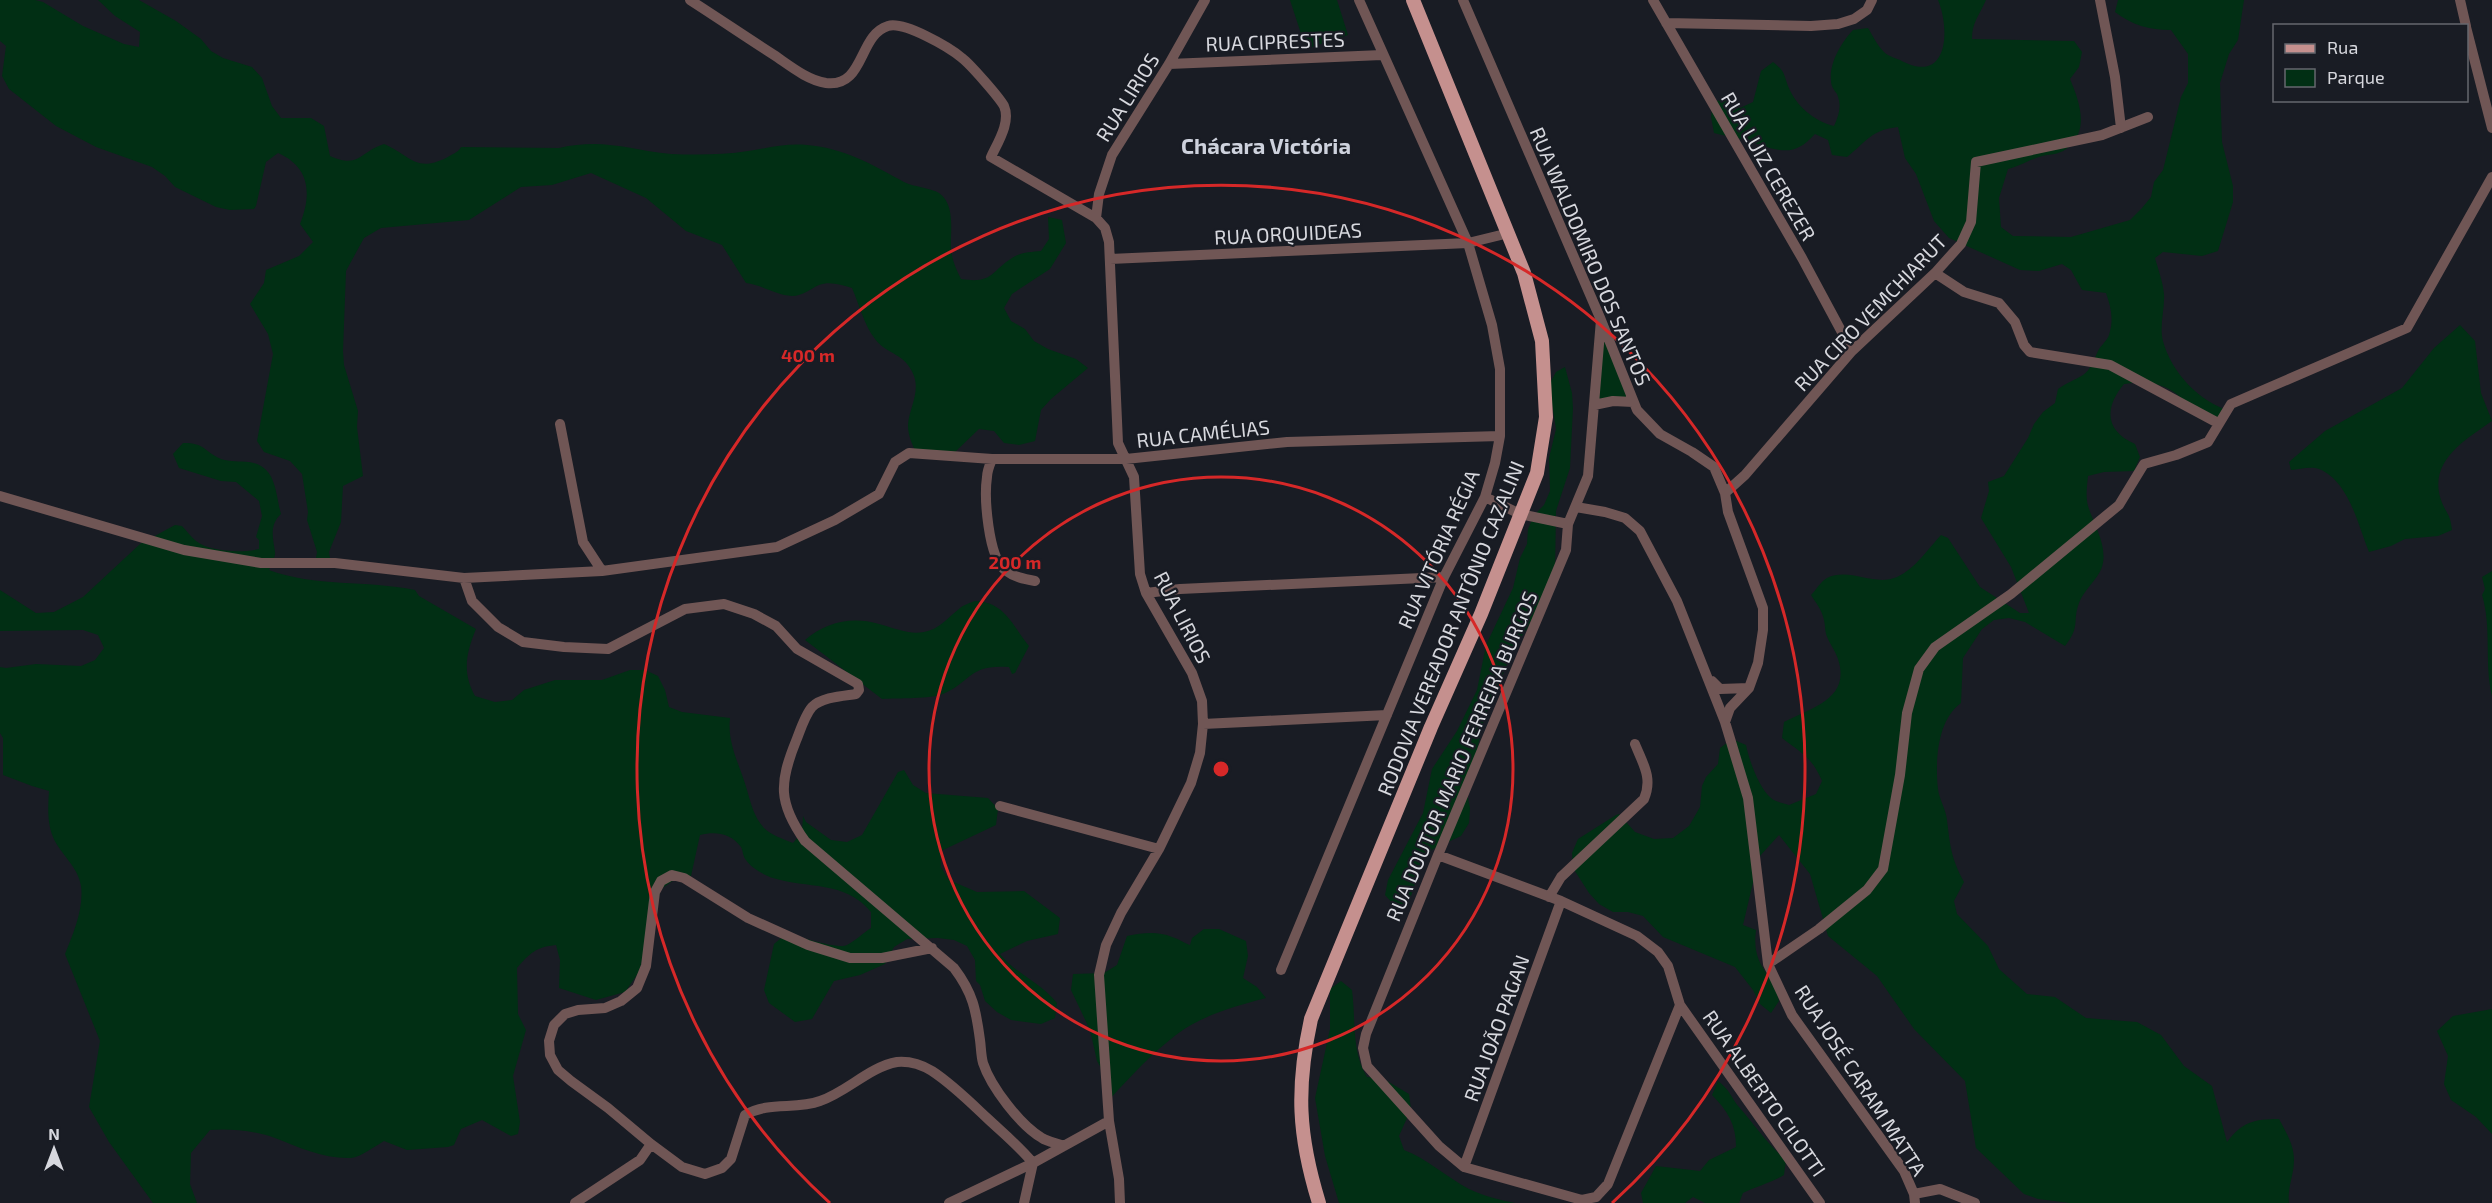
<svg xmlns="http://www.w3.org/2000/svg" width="2492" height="1203" viewBox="0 0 2492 1203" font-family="'Exo 2',sans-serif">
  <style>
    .green { fill: #012f14 }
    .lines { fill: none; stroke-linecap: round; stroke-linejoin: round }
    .minor { stroke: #705655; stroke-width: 10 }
    .major { stroke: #c5908e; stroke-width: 14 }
    .ring { fill: none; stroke: #d62828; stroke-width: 3 }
    .labels { text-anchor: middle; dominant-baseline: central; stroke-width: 4.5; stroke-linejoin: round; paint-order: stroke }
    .street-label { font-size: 20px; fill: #d7d8de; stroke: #191c24 }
    .quarter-label { font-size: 22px; font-weight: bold; fill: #ced2dd; stroke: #191c24 }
    .centre { fill: #d62828; stroke: #191c24; stroke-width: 3 }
    .ring-label { font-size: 18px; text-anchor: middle; font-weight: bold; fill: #d62828; stroke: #191c24; stroke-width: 4.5; stroke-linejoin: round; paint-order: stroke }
  </style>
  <rect width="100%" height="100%" fill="#191c24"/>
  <!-- green -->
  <path class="green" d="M0,0H35L43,2L83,26L124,44L139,47L140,32L115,16L98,0H139L176,21L201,39L211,51L223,58L252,67L262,78L272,106L281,118H311L324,126L330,156C360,169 359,152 384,144C410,155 415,173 446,158C452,154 458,153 461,147L559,148C604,138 628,150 671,154C697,155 723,155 748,151C768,148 787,143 807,145C844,148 873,165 904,182C914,187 931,188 939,193C956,205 950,232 951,249C952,260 956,269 961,279C993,284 990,272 1012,258C1021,252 1031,252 1041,251L1049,239L1048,217L1062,220L1066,243L1050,269L1012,294L1004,308L1011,321L1025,329L1034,341L1048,349L1076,359L1088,368L1051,399L1041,410L1035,441L1019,445L1004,443L994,431L979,429L955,452L918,456C913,446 908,437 908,425C909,409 920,393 914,376C905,352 888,356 875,339C864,325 859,304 852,288C841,285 830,281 819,285C810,289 803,296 792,296C776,295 762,285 746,283L722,245L686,231L646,198L591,173L552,185L521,187L469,220L381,228L364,238L346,271L343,351L344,365L358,411L357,427L363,476L343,486L341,522L329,552L330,558H316L317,552L307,520L308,512L302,474L290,461L264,452L257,441L273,354L268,334L250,304L264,283L266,270L299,256L313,242L300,224C312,194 310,167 278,153L266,162L256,206L254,209L230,210L216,207L175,187L165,176L152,167L96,147L56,126L9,89L2,76L6,46L0,41Z
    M1290,0H1337L1348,35L1306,49Z
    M1938,0H1986C1979,16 1972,22 1972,39L2074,41L2082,52L2079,67L2070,79C2079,101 2091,131 2066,149C2059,155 2047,154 2039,157C2027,161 2020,166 2008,169L1999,198L2001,227L2013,236L2071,237L2130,220L2142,208L2151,197L2154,182L2163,170L2181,97L2188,83V54L2171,30C2149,30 2132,25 2115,12L2118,0H2244L2238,40L2229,54L2220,83L2222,142L2233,186V202L2218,251L2202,256L2163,252L2155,258C2158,269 2163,282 2164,294C2165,309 2159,326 2163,341C2171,372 2200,403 2231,411L2216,422L2201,420C2177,390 2164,379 2124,384C2104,408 2105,431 2135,444L2140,457L2134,471L2104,472L2088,476C2087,487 2085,498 2089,509C2095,527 2108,547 2102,567C2097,581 2084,589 2079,603C2072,622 2081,626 2065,646L2025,622L2009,618L1994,620L1982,629L1963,658L1961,703C1937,720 1935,762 1938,789C1939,799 1946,809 1947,820C1950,845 1951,858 1964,882L1954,901L1957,914L1988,946L1999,969L2027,994L2055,997L2086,1018L2137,1022L2161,1035L2184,1066L2212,1086L2227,1142C2242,1122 2254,1119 2279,1119C2286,1132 2294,1145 2294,1160C2294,1175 2287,1188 2289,1203H2070L2038,1199L2024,1194L1976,1148L1965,1081L1914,1029L1877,976L1828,936L1810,874L1779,835L1759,857L1743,925L1756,930C1751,968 1773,971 1779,1001L1771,1013L1760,1004L1753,990L1735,967L1663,937L1643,916L1628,912H1613L1599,904L1589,893L1573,868L1572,853L1578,839L1616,815L1619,814L1635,832L1654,839L1673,838L1689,826L1700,807L1702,786L1706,777L1718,764L1720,748L1732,739L1746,745C1749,760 1759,788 1771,798C1775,802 1784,803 1789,805L1816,794L1822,781C1812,757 1801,753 1782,738L1784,722C1812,707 1851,699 1838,659C1835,650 1829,643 1826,634C1825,630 1825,624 1824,620C1822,610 1816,603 1811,595C1816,590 1821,581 1827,578C1850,567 1874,587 1897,577C1915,569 1928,549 1941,535L1948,538L1980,587L2020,613H2029L2011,567L1981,518L1989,491L1988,482L2004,476L2028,438L2034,424L2043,412L2055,403L2058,389C2066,383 2075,380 2083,375C2091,370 2094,359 2098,351C2101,345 2107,341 2109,335C2114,320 2111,307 2106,293L2082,290L2071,270L2062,264L2039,271L2020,270L1949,238L1934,221L1916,174L1905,158L1898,127C1871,130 1866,142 1847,157L1832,155L1828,140L1815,134C1797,154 1785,153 1760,145C1746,139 1730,137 1714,133L1711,117L1713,102L1728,98L1740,108L1753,102L1761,71L1773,62C1785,72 1783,72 1788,86C1796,106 1814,121 1834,126C1839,115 1842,106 1837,94C1834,90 1831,86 1831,81C1829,63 1841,43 1853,30L1868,28C1873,36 1877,45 1884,52C1888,56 1895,58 1900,60C1947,86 1951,32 1938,0Z
    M2460,325L2475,341L2481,393L2492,421C2465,440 2428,461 2441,500C2446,514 2450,512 2452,530L2438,536L2405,539L2391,546L2369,552C2358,525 2349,481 2319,469C2312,466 2299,469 2291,470L2289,462L2325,431L2402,388L2434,348Z
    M1603,332L1629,399L1597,402Z
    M1565,367L1572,393L1573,408L1570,468L1556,511L1555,572L1529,625L1513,650L1484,719L1467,793L1470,808L1469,823L1461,836L1433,849L1423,860L1409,902L1395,906L1385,895L1388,880L1423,813L1432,769L1457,731L1477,690L1486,645L1513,588L1520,558L1527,544L1528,529L1534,515L1544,505L1550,491L1549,458L1556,429L1549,385L1556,372Z
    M183,443C206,443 203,451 221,459C230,462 240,461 249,462C277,466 275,493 281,514C269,525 273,538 275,552C276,556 271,565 269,570C314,587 367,580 415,590L419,596L476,629C466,653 462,673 475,696L495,702L512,700L524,690L555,680H602L630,670H645L658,676L665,690L669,707L682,712L730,718C727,744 740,765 747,790C751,804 754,817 764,828C771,835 783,839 793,843L802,832L803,816L806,822L831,840L847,842L862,835L898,772L904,770L913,785L926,793L988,798L998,809L996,825L941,851V867L949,880L977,892L1024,891L1060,918L1058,934L1027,941L1000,954C1017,975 1039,981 1057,1003L1055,1018L1041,1024L1011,1020L997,1012L985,1001L980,985L976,981L975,960L967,946L954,940L938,938L907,939L894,947L885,964L860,975L834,981L812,1019L795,1022L769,1003L764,990L774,944L786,934C800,936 838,950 847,945C855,941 863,933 871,928V912C845,880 807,889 773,878C764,875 751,868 746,860C743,857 743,851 741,847C731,833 715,831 700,835L691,876H680L661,889L639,972L625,992L596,1000L559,988L560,960L556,945C536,947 530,953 517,968L518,1014L526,1030L513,1076L520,1122L518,1134L511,1136L482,1120L461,1129L454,1145L448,1147L407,1150L384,1141C375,1146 361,1157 351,1158C324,1159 298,1147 275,1138C257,1131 229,1128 210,1130L191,1153L190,1184L197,1203H153L109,1142L89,1107L100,1041L65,954C73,934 84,909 81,886C78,866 60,854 53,837C47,823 48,806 49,791L32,786L3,775V738L0,733V667L6,668L36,664L81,666L95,660L104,648L98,635L83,630L0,631V590L36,613L54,612L83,597L140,544L175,525L182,526C186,530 191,537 196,541C210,552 242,553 259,549V540L256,537L262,516L259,501L236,482L221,481L179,468L173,454Z
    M2492,571V696C2484,662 2492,628 2482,595L2485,589L2482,577Z
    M975,601C1005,602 1012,625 1029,646L1015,673L1012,674L1009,667C969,664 972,681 943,694C932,699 896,698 882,699L805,640C826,622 852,616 879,624C894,628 909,635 924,632C940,629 947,618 959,609C963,605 970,603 975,601Z
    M1204,929H1219L1246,941L1248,956L1243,978L1257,987L1266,998C1240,1005 1214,1012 1191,1025C1162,1042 1132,1075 1109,1100L1105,1075L1097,1061L1090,1030L1071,990L1073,974L1104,973L1117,965L1127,936C1143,933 1157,931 1172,937C1179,939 1184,943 1190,945L1192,938Z
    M1341,981L1352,990C1356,1020 1351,1051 1367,1077L1382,1078L1409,1094L1411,1109L1399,1136L1404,1150C1428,1159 1446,1177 1469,1189C1484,1196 1499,1200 1515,1203H1339L1325,1156L1315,1098L1330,1029V989Z
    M2492,1009V1134L2476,1117L2451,1100L2444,1084L2448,1056L2437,1031L2453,1016Z
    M1718,1081C1731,1091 1730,1096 1739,1107C1754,1124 1768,1145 1786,1160L1784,1175C1771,1183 1757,1186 1743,1193L1739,1203H1705L1693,1197L1685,1203H1643L1641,1193L1656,1166L1700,1171L1709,1160L1736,1147C1736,1125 1728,1111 1712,1095Z"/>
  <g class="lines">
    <!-- minor -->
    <path class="minor" d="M690,0C718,18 746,37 774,55C789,65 807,80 826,83C865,88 858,35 888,26C904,21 949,47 962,58C970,64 999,97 1004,106C1011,122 998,142 991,157L1096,218L1105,228L1109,242L1118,443L1134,477L1140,574L1146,593L1192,673L1202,701L1203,724L1200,753L1191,783L1159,849L1121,913L1106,945L1099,975L1109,1121L1119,1179L1120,1203
      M1463,0L1601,320L1637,410L1660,434L1692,452L1714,467L1725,493L1728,512L1763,608V630L1758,663L1749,688L1730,708L1725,722
      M1653,0L1802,258L1852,351
      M2100,0L2115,77L2121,128
      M2460,0L2466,26
      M1666,23L1811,26L1838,24L1854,19L1867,10L1872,0
      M2466,27L2492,128
      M1169,64L1382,55
      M1096,218L1099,194L1112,155L1169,64L1205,0
      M1110,259L1468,243L1509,233
      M1935,273L1964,292L1999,303L2015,322L2024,345L2030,352L2110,365L2218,423
      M1601,320L1588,476L1568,524L1566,550L1438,855L1366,1034L1363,1048L1367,1066L1439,1146L1464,1167L1582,1200L1596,1197L1608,1184L1680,1005
      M1594,405L1613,401L1633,402
      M560,424L583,542L602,571
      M992,459C990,464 987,471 987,477C984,497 988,557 1005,570C1014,577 1024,579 1035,581
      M1725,493L1745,475L1852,351L1935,273L1961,244L1971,222L1976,162L2102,135L2148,117
      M0,496L184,550L261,563H335L464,578L602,571L777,547L835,520L879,494L895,462L909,453L992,459H1126L1287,442L1500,436
      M1485,497L1520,514L1568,524
      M1576,507L1605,512L1625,518L1640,531L1677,601L1725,722L1748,798L1768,964L1792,1015L1904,1171L1914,1194L1915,1203
      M464,578L472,601L498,627L523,642L564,647L608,649L685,609L724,604L754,614L776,626L797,649L858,684L859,690L856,694C843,696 822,697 812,707C805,715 800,731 796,741C779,783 778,803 805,841L954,968C973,993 976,1010 980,1040C981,1047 981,1056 983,1063C991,1087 1020,1125 1042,1138C1048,1142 1057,1143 1064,1146
      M1146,593L1180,589L1444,577
      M1712,681L1720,689L1749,688
      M1203,724L1387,715
      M1000,806L1159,849
      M1438,855L1561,901L1637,936L1658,952L1668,966L1680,1005L1820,1203
      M1549,897L1561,877L1644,799C1653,778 1643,764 1635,744
      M932,948L882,958H850L808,945L748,918L684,878L672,875L661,881L655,892L646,966L637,988L621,1001L605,1008L578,1010L565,1014L554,1025L549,1041L550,1055L558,1070L571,1081L608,1108L651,1144L682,1167L705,1174L722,1168L731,1159L745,1115C769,1101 795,1110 820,1101C847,1092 869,1067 897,1062C909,1061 922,1065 932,1071C952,1084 970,1102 987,1118C1003,1133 1019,1146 1033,1163L1024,1203
      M1768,964L1819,929L1867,890L1883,869L1900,775L1907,713L1919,669L1935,647L2011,594L2119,505L2144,464L2176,455L2208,442L2231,404L2407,328L2492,177
      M1281,970L1444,577L1485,497L1495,463L1500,436V369L1492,325L1468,243L1359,0
      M1464,1167L1561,901
      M1914,1194L1940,1189L1975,1203
      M575,1203L640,1160L651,1144
      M949,1203L1033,1163L1109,1121"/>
    <!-- major -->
    <path class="major" d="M1319,1203C1298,1135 1296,1088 1311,1019L1431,727L1481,614L1537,473L1546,417L1542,341L1524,273L1413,0"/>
  </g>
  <!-- distance rings -->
  <g class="ring">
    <circle cx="1221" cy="769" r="292"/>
    <path d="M830 1203A584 584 0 1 1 1612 1203"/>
  </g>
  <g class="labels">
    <!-- street labels -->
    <g class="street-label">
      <text transform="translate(1275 41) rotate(-2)">RUA CIPRESTES</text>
      <text transform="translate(1127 97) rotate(-58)">RUA LIRIOS</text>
      <text transform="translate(1769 166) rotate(60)">RUA LUIZ CEREZER</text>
      <text transform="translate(1288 233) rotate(-3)">RUA ORQUIDEAS</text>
      <text transform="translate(1591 256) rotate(67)">RUA WALDOMIRO DOS SANTOS</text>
      <text transform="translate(1870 312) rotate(-46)">RUA CIRO VEMCHIARUT</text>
      <text transform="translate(1203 433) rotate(-6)">RUA CAMÉLIAS</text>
      <text transform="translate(1438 549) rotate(-66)">RUA VITÓRIA RÉGIA</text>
      <text transform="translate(1183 617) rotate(63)">RUA LIRIOS</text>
      <text transform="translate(1450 628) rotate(-68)">RODOVIA VEREADOR ANTÔNIO CAZALINI</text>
      <text transform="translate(1461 756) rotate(-67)">RUA DOUTOR MARIO FERREIRA BURGOS</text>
      <text transform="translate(1496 1028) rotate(-70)">RUA JOÃO PAGAN</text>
      <text transform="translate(1861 1080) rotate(57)">RUA JOSÉ CARAM MATTA</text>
      <text transform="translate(1765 1093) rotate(55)">RUA ALBERTO CILOTTI</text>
    </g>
    <!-- quarter labels -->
    <g class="quarter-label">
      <text x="1266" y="145">Chácara Victória</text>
    </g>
  </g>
  <circle cx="1221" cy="769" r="9" class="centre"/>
  <g class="ring-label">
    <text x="808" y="362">400 m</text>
    <text x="1015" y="569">200 m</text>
  </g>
  <!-- legend -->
  <rect x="2273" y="24" width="195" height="78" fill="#191c24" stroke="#65676e" stroke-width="1.5"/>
  <rect x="2285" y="44" width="30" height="9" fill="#c5908e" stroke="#65676e" stroke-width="1.5"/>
  <text x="2327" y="54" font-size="18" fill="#d7d8de">Rua</text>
  <rect x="2285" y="69" width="30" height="18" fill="#012f14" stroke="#65676e" stroke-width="1.5"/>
  <text x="2327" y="84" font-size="18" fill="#d7d8de">Parque</text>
  <!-- north arrow -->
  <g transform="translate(54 1149)" stroke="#191c24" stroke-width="4.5" paint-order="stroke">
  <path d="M0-4.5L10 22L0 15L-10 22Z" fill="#d7d8de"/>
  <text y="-9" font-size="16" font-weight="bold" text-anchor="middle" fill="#d7d8de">N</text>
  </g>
</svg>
